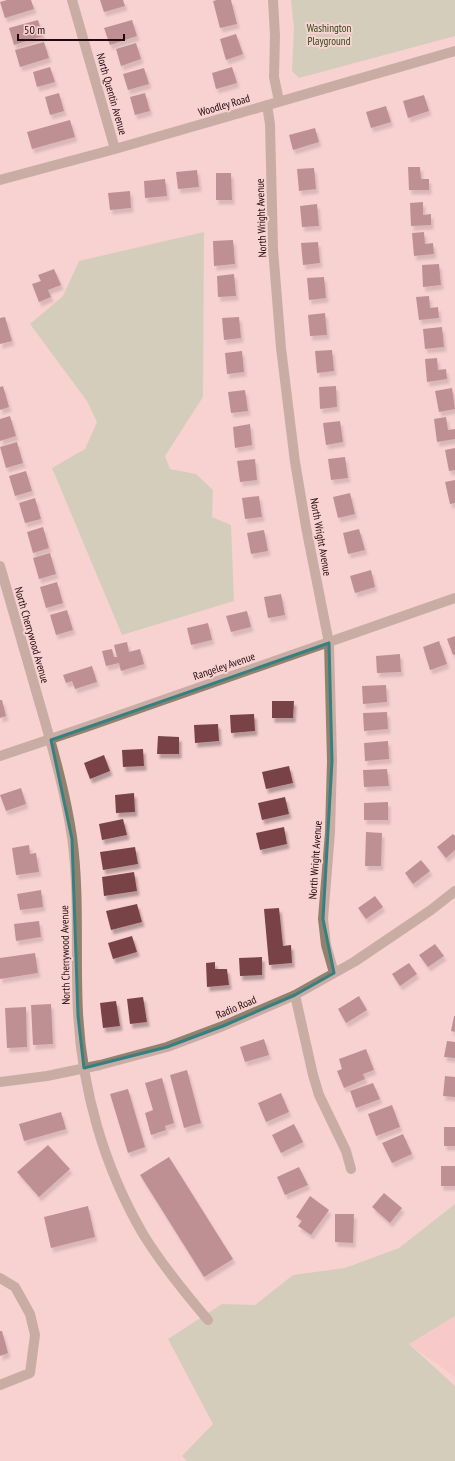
<svg xmlns="http://www.w3.org/2000/svg" width="455" height="1461" viewBox="0 0 455 1461" font-family="'PT Sans Narrow',sans-serif">
  <style>
    .built { fill: #f8bebf }
    .green { fill: #acc7a1 }
    .building { fill: #794346; filter: url(#shadow) }
    .lines { fill: none; stroke-linecap: round; stroke-linejoin: round }
    .minor { stroke: #90826e; stroke-width: 10 }
    .marked { fill: none; stroke: #378081; stroke-width: 3; stroke-linejoin: round }
    .labels { text-anchor: middle; dominant-baseline: central; stroke-width: 4; stroke-linejoin: round; paint-order: stroke }
    .park-label { font-size: 11px; fill: #284c14; stroke: #f8d1d1 }
    .street-label { font-size: 11px; fill: #200a0c; stroke: #f8d1d1 }
  </style>
  <defs>
    <filter id="shadow"><feDropShadow dx="2.5" dy="4.5" stdDeviation="1" flood-color="#0004"/></filter>
  </defs>
  <rect width="100%" height="100%" fill="#f8d1d1"/>
  <!-- built -->
  <path class="built" d="M455,1308V1377L409,1344Z"/>
  <!-- green -->
  <path class="green" d="M291,0H455V36L299,78L292,71L294,28Z
    M204,232L203,397L165,456L170,469L196,474L213,490L212,517L231,525L234,601L122,635L52,468L85,449L97,422L87,401L30,324L63,296L79,261Z
    M455,1204V1316L409,1344L455,1386V1461H187L182,1456L213,1424L168,1339L222,1304L255,1305L293,1275L345,1268L399,1248Z"/>
  <!-- building -->
  <path class="building" d="M7,0H31L34,9L5,18L0,2Z
    M100,0H123L125,6L104,12Z
    M217,0H231L237,24L220,28L213,1Z
    M38,20L43,36L14,45L9,28Z
    M132,20L137,36L110,45L104,28Z
    M236,34L243,54L226,60L220,39Z
    M44,42L49,58L20,67L15,50Z
    M136,43L141,59L121,66L116,49Z
    M50,67L55,82L37,87L33,72Z
    M232,67L237,83L216,89L212,73Z
    M144,68L149,84L128,90L123,74Z
    M59,93L64,111L50,115L45,97Z
    M145,93L150,111L135,115L130,97Z
    M424,95L429,111L408,118L403,101Z
    M386,106L391,122L371,128L366,112Z
    M70,120L75,137L32,149L27,132Z
    M315,128L319,142L293,150L289,135Z
    M408,167H420L421,179H429V190H409Z
    M314,168L316,189L299,191L297,169Z
    M197,170L199,187L178,189L176,172Z
    M216,173H231L232,200H216Z
    M165,179L167,196L145,198L144,181Z
    M130,191L131,208L110,210L108,193Z
    M423,202V215L431,214V225L411,226L410,203Z
    M317,204L319,226L302,227L300,206Z
    M424,232L425,244L433,243L434,254L414,256L412,233Z
    M233,240L235,264L214,266L213,241Z
    M318,242L320,263L303,265L301,243Z
    M439,264L441,285L423,287L422,265Z
    M54,269L61,285L48,290L51,297L39,302L32,284L41,281L38,275Z
    M234,274L236,296L218,297L217,276Z
    M324,277L326,298L309,300L307,278Z
    M429,296L430,308L438,307L439,318L419,320L416,297Z
    M325,313L327,335L310,336L308,315Z
    M5,317L12,341L0,344V318Z
    M239,317L241,338L224,340L222,318Z
    M442,327L444,347L425,349L423,329Z
    M332,350L334,371L317,373L315,351Z
    M242,351L244,372L227,374L225,353Z
    M437,358L438,370L446,369L447,379L427,382L425,359Z
    M3,386L9,407L0,410V387Z
    M336,386L337,407L320,409L319,387Z
    M452,388L455,409L439,412L435,391Z
    M245,390L248,411L231,413L228,392Z
    M10,416L16,436L0,441V419Z
    M446,417L448,430L455,429V439L437,442L434,419Z
    M340,421L343,442L326,445L323,423Z
    M250,424L252,445L235,448L233,427Z
    M17,442L23,463L6,468L0,447Z
    M455,448V470L449,471L445,450Z
    M345,457L348,478L331,480L328,459Z
    M255,459L257,480L240,482L237,461Z
    M26,471L32,491L15,496L9,476Z
    M455,480V503L450,504L445,482Z
    M350,493L355,514L338,518L333,497Z
    M259,496L262,517L245,519L242,498Z
    M35,498L41,519L25,523L19,503Z
    M43,527L49,548L33,553L27,532Z
    M359,529L365,550L348,554L343,533Z
    M264,530L268,551L251,554L247,533Z
    M50,553L56,574L39,579L33,558Z
    M371,570L375,587L355,593L350,576Z
    M57,582L63,603L46,608L40,587Z
    M281,594L285,615L268,618L264,597Z
    M67,610L73,630L56,635L50,615Z
    M247,611L251,627L231,632L226,616Z
    M208,623L212,640L191,645L187,628Z
    M455,636V654L453,655L447,639Z
    M439,641L447,664L430,670L423,647Z
    M127,642L129,652L140,649L144,664L121,671L119,663L106,666L102,651L112,649L114,657H117L114,645Z
    M400,654L401,672L377,673L376,656Z
    M92,666L97,682L75,689L72,681L66,683L63,675Z
    M386,685L387,702L363,704L362,686Z
    M0,700H2L6,716L0,718Z
    M272,701H294L293,718H272Z
    M387,712L388,729L364,731L363,713Z
    M254,714L255,731L231,733L230,715Z
    M218,724L219,741L195,743L194,725Z
    M158,736L179,737V754H157Z
    M388,741L389,759L365,761L364,743Z
    M143,749L144,766L123,767L122,750Z
    M104,755L110,771L90,779L84,763Z
    M289,766L293,783L266,789L262,772Z
    M387,769L389,786L364,787L363,770Z
    M21,788L26,804L6,811L0,795Z
    M134,793L135,812L116,813L115,795Z
    M285,797L289,814L262,820L258,803Z
    M388,802V820H364V803Z
    M123,819L127,835L102,840L99,824Z
    M284,827L287,844L260,850L256,833Z
    M366,832L382,833L381,866H365Z
    M453,834L455,836V850L446,858L437,847Z
    M29,845L30,854L36,853L39,872L16,875L12,848Z
    M135,847L138,864L103,870L100,852Z
    M421,860L430,871L413,884L405,873Z
    M134,872L137,891L104,896L102,877Z
    M41,890L43,907L20,910L17,894Z
    M375,896L383,907L366,919L358,908Z
    M137,904L142,922L111,930L106,911Z
    M279,908L283,946L291,945L292,963L269,965L264,909Z
    M39,921L41,937L16,941L14,924Z
    M132,936L137,952L113,959L108,943Z
    M435,944L444,956L428,967L419,955Z
    M35,953L38,973L0,979V958Z
    M262,957V975L240,976L239,958Z
    M215,962V969H227L229,985L207,987L206,963Z
    M409,963L417,974L400,986L392,974Z
    M359,996L367,1010L346,1023L338,1009Z
    M143,997L147,1022L130,1024L127,999Z
    M116,1001L120,1026L103,1028L100,1003Z
    M51,1004L53,1044L33,1045L31,1005Z
    M26,1007L27,1047L7,1048L5,1008Z
    M454,1016H455V1032L451,1031Z
    M264,1039L269,1055L245,1062L240,1047Z
    M447,1041L455,1042V1058L444,1057Z
    M366,1049L374,1070L363,1074L365,1079L344,1088L337,1071L342,1069L339,1059Z
    M187,1070L201,1123L184,1128L170,1075Z
    M445,1076L455,1077V1097L443,1096Z
    M162,1078L174,1123L165,1126L166,1130L151,1135L145,1113L153,1110L145,1083Z
    M373,1083L380,1099L356,1108L350,1091Z
    M128,1089L145,1147L128,1153L110,1094Z
    M281,1093L289,1112L266,1122L258,1103Z
    M392,1105L400,1127L376,1136L368,1114Z
    M61,1112L66,1129L24,1141L19,1124Z
    M294,1124L303,1142L281,1153L272,1135Z
    M444,1127H455V1146H444Z
    M403,1134L412,1154L392,1163L382,1143Z
    M48,1145L70,1169L39,1197L17,1172Z
    M169,1157L233,1259L204,1277L140,1175Z
    M441,1166H455V1186H441Z
    M299,1167L308,1185L285,1195L277,1177Z
    M384,1193L402,1208L390,1223L372,1207Z
    M310,1196L329,1210L311,1235L298,1226L302,1221L296,1217Z
    M88,1206L95,1237L51,1248L44,1217Z
    M335,1214H354L353,1243L335,1242Z
    M0,1331H2L8,1353L0,1356Z"/>
  <g class="lines">
    <!-- minor -->
    <path class="minor" d="M72,0L115,149
      M273,0L275,36L274,77L279,101
      M267,105L270,124L273,249L281,348L295,462L306,527L329,643L332,761L330,832L323,919L326,945L334,973
      M0,180L115,149L455,51
      M0,566C13,611 26,656 39,701C52,746 65,790 72,837C80,895 75,955 78,1013C82,1090 104,1167 143,1234C162,1265 185,1293 208,1320
      M0,756L86,727L455,598
      M295,995L313,1075L319,1095L346,1151L351,1169
      M0,1082L47,1076L100,1065L167,1047L223,1026L295,995L354,962L431,910L455,891
      M0,1278L15,1287L30,1314L35,1335L30,1373L0,1385"/>
  </g>
  <!-- marked area -->
  <path d="M0 0H455V1461H0ZM329,643L332,761L323,919L334,973L295,995L223,1026L167,1047L84,1068L78,1016L72,839L51,740Z" fill="#f8d1d1" fill-opacity=".55" fill-rule="evenodd"/>
  <path class="marked" d="M329,643L332,761L323,919L334,973L295,995L223,1026L167,1047L84,1068L78,1016L72,839L51,740Z"/>
  <g class="labels">
    <!-- park labels -->
    <g class="park-label">
      <text x="329" y="28">Washington<tspan x="329" dy="13">Playground</tspan></text>
    </g>
    <!-- street labels -->
    <g class="street-label">
      <text transform="translate(112 94) rotate(74)">North Quentin Avenue</text>
      <text transform="translate(224 105) rotate(-16)">Woodley Road</text>
      <text transform="translate(261 218) rotate(-92)">North Wright Avenue</text>
      <text transform="translate(321 537) rotate(80)">North Wright Avenue</text>
      <text transform="translate(32 635) rotate(74)">North Cherrywood Avenue</text>
      <text transform="translate(224 666) rotate(-19)">Rangeley Avenue</text>
      <text transform="translate(315 860) rotate(-86)">North Wright Avenue</text>
      <text transform="translate(65 955) rotate(-91)">North Cherrywood Avenue</text>
      <text transform="translate(236 1007) rotate(-23)">Radio Road</text>
    </g>
  </g>
  <!-- scale -->
  <path d="M18 34v6h106v-6" fill="none" stroke="#200a0c" stroke-width="2"/>
  <text x="24" y="34" font-size="12" fill="#200a0c" stroke="#f8d1d1" stroke-width="3" paint-order="stroke">50 m</text>
</svg>
